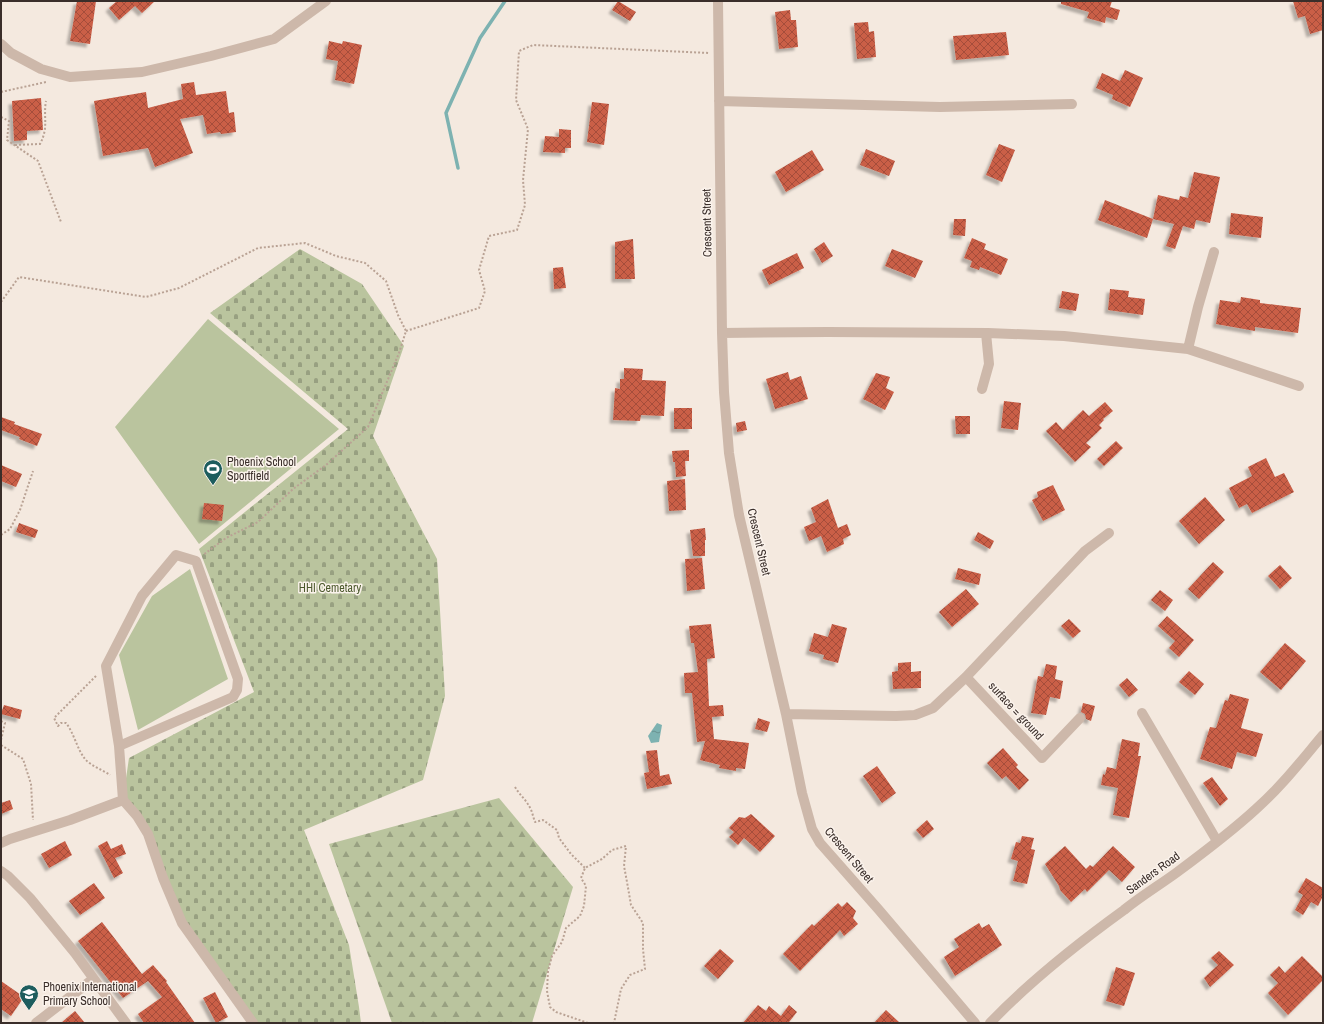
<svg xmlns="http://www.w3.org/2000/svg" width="1324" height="1024" viewBox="0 0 1324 1024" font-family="'Archivo Narrow',sans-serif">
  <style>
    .forest { fill: url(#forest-firs) }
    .cemetery { fill: url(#cemetery-stones) }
    .park { fill: #bac49e }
    .water { fill: url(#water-ripples) }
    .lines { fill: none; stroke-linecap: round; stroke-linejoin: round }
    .stream { stroke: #7db2b1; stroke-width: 3.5 }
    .building { fill: url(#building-cross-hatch); filter: url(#shadow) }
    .path { stroke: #b9a294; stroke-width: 2; stroke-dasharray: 2 2; stroke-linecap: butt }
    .minor { stroke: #cdb8aa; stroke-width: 10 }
    .labels { text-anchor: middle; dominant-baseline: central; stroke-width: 3; stroke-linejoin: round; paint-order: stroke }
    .street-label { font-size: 12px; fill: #3a2e2a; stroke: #fbf3ec }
    .poi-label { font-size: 12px; fill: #3a2e2a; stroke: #fbf3ec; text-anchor: start }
    .park-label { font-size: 12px; fill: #4c592d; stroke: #fbf3ec }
  </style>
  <defs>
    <pattern id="forest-firs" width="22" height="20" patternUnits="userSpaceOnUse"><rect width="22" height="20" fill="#bac49e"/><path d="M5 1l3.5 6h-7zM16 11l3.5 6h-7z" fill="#98a081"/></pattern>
    <pattern id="cemetery-stones" width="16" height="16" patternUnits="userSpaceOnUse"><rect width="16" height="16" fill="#bac49e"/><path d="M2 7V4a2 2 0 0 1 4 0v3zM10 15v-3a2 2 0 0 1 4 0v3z" fill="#98a081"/></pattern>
    <pattern id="water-ripples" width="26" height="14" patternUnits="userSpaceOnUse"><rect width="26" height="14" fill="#7db2b1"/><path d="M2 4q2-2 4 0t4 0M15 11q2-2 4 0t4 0" fill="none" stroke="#679190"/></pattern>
    <pattern id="building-cross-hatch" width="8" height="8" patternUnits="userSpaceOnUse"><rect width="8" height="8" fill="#ca5e47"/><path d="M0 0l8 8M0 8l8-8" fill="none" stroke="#a54e3b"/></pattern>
    <filter id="shadow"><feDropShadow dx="-3.5" dy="3.5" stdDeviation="1" flood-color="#0004"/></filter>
  </defs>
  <rect width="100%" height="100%" fill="#f4e9df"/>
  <!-- forest -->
  <path class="forest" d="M499,798L573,887L532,1023H392L329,844Z"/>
  <!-- cemetery -->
  <path class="cemetery" d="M300,249L362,284L404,346L373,436L437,559L445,696L423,780L304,830L349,945L359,1007L361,1023H249L180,924L147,835L123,799L129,758L254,692L199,549L348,429L210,313Z"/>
  <!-- park -->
  <path class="park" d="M208,319L339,429L199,544L115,427Z
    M190,569L228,679L138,730L119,655L152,596Z"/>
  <!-- water -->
  <path class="water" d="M657,723L662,725L659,742L651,743L648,736Z"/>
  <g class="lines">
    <!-- stream -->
    <path class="stream" d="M458,168L446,113L480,38L505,1"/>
  </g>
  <!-- building -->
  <path class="building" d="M77,1H96L90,44L70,41Z
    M117,1H155L142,13L135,6L119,20L109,8Z
    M618,1L636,12L630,21L612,10Z
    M1061,1H1112L1110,7L1120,10L1117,20L1106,17L1105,23L1087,18L1089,12L1061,4Z
    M1293,1H1323V30L1310,34L1305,16L1298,18Z
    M790,10L791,20H796L798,47L779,49L775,12Z
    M868,22L869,32L874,31L876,57L857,59L854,23Z
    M1006,32L1009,55L956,60L953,36Z
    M329,41L342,44L343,41L362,45L354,84L335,80L338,61L326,59Z
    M1125,70L1143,78L1130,107L1112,99L1113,95L1096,88L1102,73L1120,81Z
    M194,82L196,95L226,91L229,113L234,112L236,132L221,134L220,132L207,134L203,115L180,119L193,153L155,167L148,148L103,156L94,101L146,92L148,108L183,99L181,84Z
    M41,98L43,130L27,131V140L14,141L12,101Z
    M592,102L609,104L604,145L587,142Z
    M559,129L571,130V148H565V153L543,152L545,136L559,137Z
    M999,144L1015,150L1002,182L986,175Z
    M866,149L895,161L889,176L860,165Z
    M812,150L824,170L786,192L775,172Z
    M1194,172L1220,177L1210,223L1196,220L1194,229L1183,226L1175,249L1166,246L1174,224L1153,219L1158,195L1179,200L1180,196L1188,198Z
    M1105,200L1153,219L1147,238L1098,220Z
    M1231,213L1263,217L1261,238L1229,234Z
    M954,219H966L965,236L953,235Z
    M972,238L986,244L984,249L1008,259L1001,275L980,267L979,270L970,267L972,261L964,258Z
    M633,239L635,279H615V242Z
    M824,242L833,256L822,263L814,249Z
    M892,249L923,261L915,278L885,266Z
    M797,253L804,268L769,285L762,270Z
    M563,267L566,288L554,289L553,268Z
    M1110,289L1129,291L1128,297L1145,299L1143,315L1108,310Z
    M1062,291L1079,294L1076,311L1059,308Z
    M1241,297L1260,300V303L1301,308L1298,333L1255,327V331L1216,324L1220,300L1240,303Z
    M624,368L643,369L642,380L666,381L664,416L641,415L640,421L613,420L615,388L620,389V379H624Z
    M788,372L790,380L801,376L808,399L775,409L766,379Z
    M876,373L890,377L886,388L894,392L885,410L863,399Z
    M1004,401L1021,403L1018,430L1001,428Z
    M1105,402L1113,411L1103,419L1104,420L1099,425L1102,428L1086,443L1091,447L1075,462L1046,431L1056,422L1063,430L1083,410L1089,416Z
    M674,408H692V429H674Z
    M955,416H970V434H956Z
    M1,417L15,422L14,424L42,434L37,446L19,439L20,437L1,430Z
    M745,421L747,430L737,432L736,423Z
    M1116,441L1123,448L1104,466L1097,459Z
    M689,450V461H685L686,476L676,477L675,462H673L672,451Z
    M1266,458L1275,477L1284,473L1294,492L1252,513L1247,504L1239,508L1229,488L1252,476L1248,467Z
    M1,465L22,474L16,487L1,481Z
    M685,479L686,510L669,511L667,481Z
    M1053,485L1065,510L1043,521L1032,500L1038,497L1037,492Z
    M1205,497L1225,520L1199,544L1179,521Z
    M828,499L838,528L847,524L851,535L843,539L844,544L827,552L821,536L809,541L804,527L816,522L811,508Z
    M204,503L224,505L222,521L202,519Z
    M19,523L38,530L35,538L16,532Z
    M705,528L706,540H705V556H693L690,530Z
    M978,532L994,541L990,549L974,540Z
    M702,558L705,589L687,591L685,559Z
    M1213,562L1224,572L1199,599L1188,589Z
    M1280,565L1292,578L1280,589L1268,576Z
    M958,568L981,574L979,585L955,579Z
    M966,589L979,604L952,627L939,612Z
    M1160,590L1173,600L1165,611L1151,600Z
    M1167,616L1194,640L1179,657L1169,648L1175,641L1158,626Z
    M1069,619L1081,631L1073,638L1061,626Z
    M711,624L715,658L707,659L709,706L723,705L724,716L712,717L714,739L749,743L745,769L736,768V771L719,768L720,765L700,760L705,741L697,742L692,693H685L684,673L698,672L694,643H691L689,626Z
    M832,624L847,628L838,663L823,659L824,655L809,651L814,633L828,637Z
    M1285,643L1306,661L1281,690L1260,672Z
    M911,662V672L921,671V688L893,689L892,672L898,671V663Z
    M1046,664L1057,666L1055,679L1063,681L1060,699L1050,697L1046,715L1031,713L1038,676L1043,677Z
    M1189,671L1204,684L1195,695L1179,682Z
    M1127,678L1138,690L1129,697L1119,685Z
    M1230,694L1249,699L1241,728L1263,734L1256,757L1237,752L1232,769L1200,759L1210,727L1216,728L1225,700L1228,701Z
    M1083,703L1095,706L1091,721L1086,719L1085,714L1081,712Z
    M4,705L22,710L20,719L1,714Z
    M758,718L770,722L767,732L755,729Z
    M1122,739L1140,743L1138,756H1141L1129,818L1113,815L1118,788L1101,785L1103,774L1105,775L1107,767L1116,769Z
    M1003,748L1018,765L1016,767L1029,780L1019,790L1006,776L1002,779L987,763Z
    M657,750L660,776L669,774L672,784L647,789L644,773L649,772L646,751Z
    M877,766L896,793L882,803L863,776Z
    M1212,777L1228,799L1220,806L1203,783Z
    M10,800L13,809L1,814V803Z
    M751,814L775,836L760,852L744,838L738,845L729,837L734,832L729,828L739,817L745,818Z
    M927,820L934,829L923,838L916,830Z
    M1022,836L1034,838L1031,849L1035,850L1027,884L1013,881L1018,861L1011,859L1016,842L1020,843Z
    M65,841L72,855L49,868L41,854Z
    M107,841L111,849L122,844L126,854L115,858L123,873L114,878L98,846Z
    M1065,846L1086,869L1090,865L1093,867L1113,846L1135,867L1122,882L1109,870L1087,892L1085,889L1071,902L1060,890L1059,886L1045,864Z
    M1306,878L1323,888V896L1318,906L1311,902L1303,915L1295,910L1303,895L1298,892Z
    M94,883L105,898L80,915L69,901Z
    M847,902L856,911L853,918L858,924L844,936L840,930L800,971L783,954L812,924L814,926L838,903L842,907Z
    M102,922L142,974L153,965L167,981L166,982L195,1023H144L138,1014L162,997L148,981L123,998L78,941Z
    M979,923L982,928L989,924L1002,945L955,976L944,957L959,947L954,939Z
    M720,949L734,961L718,979L704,966Z
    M1219,951L1234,965L1210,987L1204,978L1218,965L1211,958Z
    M1302,956L1323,977V980L1288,1015L1268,993L1278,983L1270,975L1279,966L1285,973Z
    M1116,967L1135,973L1124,1006L1106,1001Z
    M1,981L24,997L11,1016L1,1009Z
    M215,992L228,1017L216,1023L203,998Z
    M758,1005L766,1011L769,1006L781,1016L789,1005L797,1012L789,1022L790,1023H743Z
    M886,1010L900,1023H874Z
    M75,1011L85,1023H61Z"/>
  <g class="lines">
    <!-- path -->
    <path class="path" d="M1,92L46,82
      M1,117L9,121L7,140L38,161L61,222
      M15,145L40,144C49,127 43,118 46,101
      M1,302L19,277L146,297L179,288L258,248L305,243L336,256L365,263L386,281L398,315L406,331L399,353L368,427L326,465L293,489L258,522L226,538L203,555
      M406,331L479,308L485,291L479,270L489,236L517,230L525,205L523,180L528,129L516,100L519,51L533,45L709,53
      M1,535L10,529L20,510L33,471
      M96,676L54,718L58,726L61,723H66C74,733 77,749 85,759C91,766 103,770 110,775
      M1,721L5,723L1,740
      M1,745L23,759L31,784L33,820
      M515,787C519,794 526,800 529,806C532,810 533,817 535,822L543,820L557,830L559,838L571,854L585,868
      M588,1023L556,1012L550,1007L547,991L548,971L552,956L562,942L566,928L580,916L584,906L586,886L581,878L585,868L602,859L612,850L626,846L624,866L627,882L631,905L643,923V949L645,969L630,975L621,989L614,1023"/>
    <!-- minor -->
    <path class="minor" d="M718,1L722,333L724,392L729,453L739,515L786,714L802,793L812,829L820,843L879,910L975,1023
      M1,44L11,53L41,69L70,77L142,72L211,56L274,39L326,1
      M719,101L940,107L1072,104
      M722,333L828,332L988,333L1064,336L1188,349L1299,386
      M1188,349L1198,307L1214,252
      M982,389L989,364L986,333
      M966,677L1042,758L1080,718
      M1142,713L1217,841
      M786,714L896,716L915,715L933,708L966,677L1085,551L1109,533
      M119,746L233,697L237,690L238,679L196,561L176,555L142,596L106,666L119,746L123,800L137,816L148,834L163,878L182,923L253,1023
      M1,843L10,839L70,820L123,800
      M1,871L8,876L30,898L75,953L126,1023
      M36,1023L93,979
      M990,1023C1030,981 1077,944 1124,910C1140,897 1158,886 1176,873C1203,853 1231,832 1256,809C1281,787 1301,761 1323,735"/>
  </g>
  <!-- icons -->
  <defs>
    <g id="stadium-pin" transform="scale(1)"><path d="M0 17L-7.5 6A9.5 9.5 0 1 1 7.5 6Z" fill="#1d5d5e" stroke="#fbf3ec"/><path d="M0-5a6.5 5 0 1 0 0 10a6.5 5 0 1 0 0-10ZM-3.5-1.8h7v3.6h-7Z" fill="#fff"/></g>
    <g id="school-pin" transform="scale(1)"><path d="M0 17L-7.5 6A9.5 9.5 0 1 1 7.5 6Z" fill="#1d5d5e" stroke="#fbf3ec"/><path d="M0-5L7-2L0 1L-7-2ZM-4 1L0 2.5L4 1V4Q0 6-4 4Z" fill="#fff"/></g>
  </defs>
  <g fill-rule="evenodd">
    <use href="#stadium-pin" x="213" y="469"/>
    <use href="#school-pin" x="29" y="994"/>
  </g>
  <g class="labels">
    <!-- street labels -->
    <g class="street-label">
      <text transform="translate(707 223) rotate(-91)">Crescent Street</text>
      <text transform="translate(759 542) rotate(77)">Crescent Street</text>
      <text transform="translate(1016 711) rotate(47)">surface = ground</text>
      <text transform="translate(849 855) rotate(50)">Crescent Street</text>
      <text transform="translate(1153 873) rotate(-36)">Sanders Road</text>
    </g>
    <!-- poi labels -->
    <g class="poi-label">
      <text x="227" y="462">Phoenix School<tspan x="227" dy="14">Sportfield</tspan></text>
      <text x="43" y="987">Phoenix International<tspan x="43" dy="14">Primary School</tspan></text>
    </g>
    <!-- park labels -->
    <g class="park-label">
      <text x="330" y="588">HHI Cemetary</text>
    </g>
  </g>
  <!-- border -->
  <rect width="1324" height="1024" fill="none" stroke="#3a2e2a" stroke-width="4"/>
</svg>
